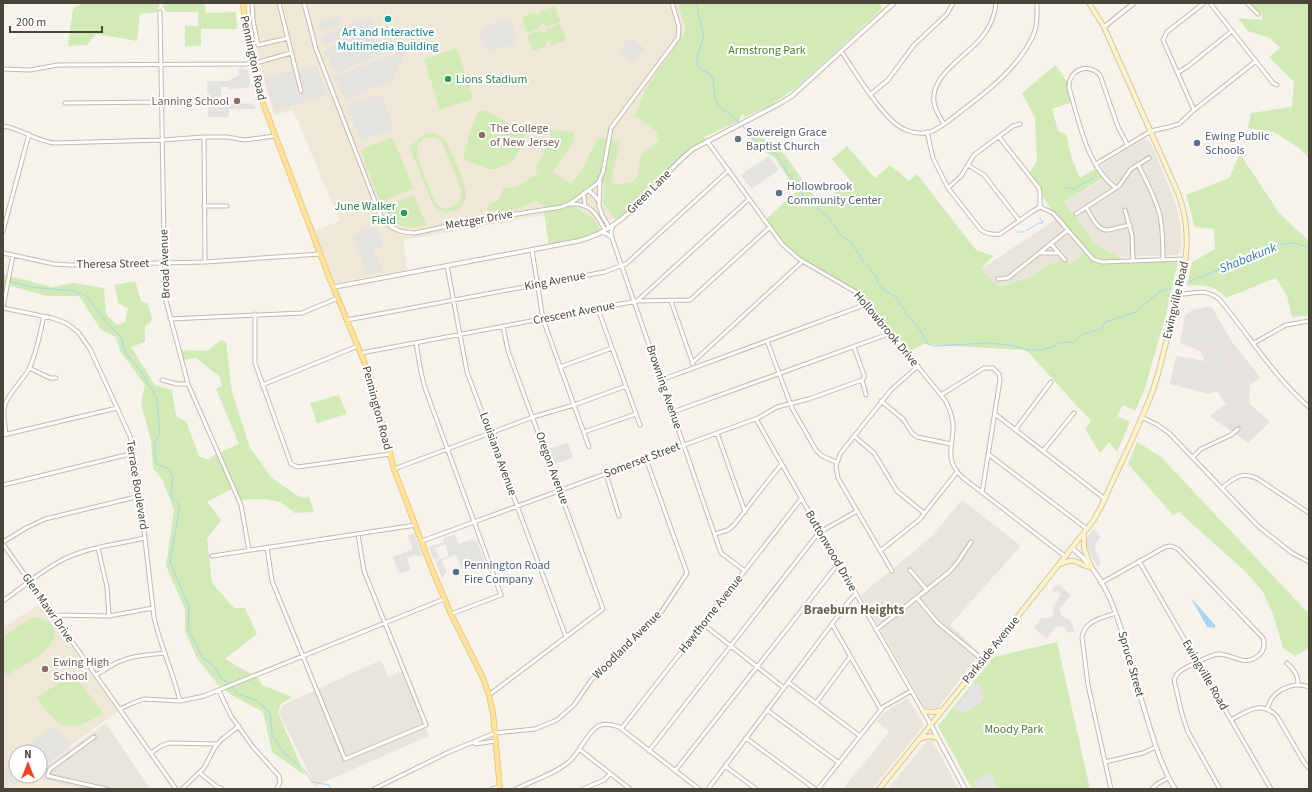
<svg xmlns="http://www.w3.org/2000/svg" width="1312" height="792" viewBox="0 0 1312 792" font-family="'Source Sans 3',sans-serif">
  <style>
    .residential { fill: #eae5da }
    .commercial { fill: #f7ead8 }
    .industrial { fill: #e6e2dd }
    .education { fill: #efe8d6 }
    .green { fill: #d2eab5; fill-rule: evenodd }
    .parking { fill: #e5e3e0 }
    .water { fill: #a9d4f2 }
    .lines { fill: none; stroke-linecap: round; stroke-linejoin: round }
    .stream { stroke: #a9d4f2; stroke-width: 1 }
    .minor-casing { stroke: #c2bbae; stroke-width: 5 }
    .tertiary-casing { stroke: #c2bbae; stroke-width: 5.5 }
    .secondary-casing { stroke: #d6c79b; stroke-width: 6 }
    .primary-casing { stroke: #e6c16a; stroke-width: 6 }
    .minor { stroke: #fff; stroke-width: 3 }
    .tertiary { stroke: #fff; stroke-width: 3.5 }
    .secondary { stroke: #fff3cd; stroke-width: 4 }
    .primary { stroke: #ffe39c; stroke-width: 4.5 }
    .culture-dot { fill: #0f9aa8; stroke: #fff; stroke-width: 1.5 }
    .leisure-dot { fill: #2e9e5b; stroke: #fff; stroke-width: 1.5 }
    .education-dot { fill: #8d6e63; stroke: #fff; stroke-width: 1.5 }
    .worship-dot { fill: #6b7280; stroke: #fff; stroke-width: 1.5 }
    .service-dot { fill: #5c6f8a; stroke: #fff; stroke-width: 1.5 }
    .labels { text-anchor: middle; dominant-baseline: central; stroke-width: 4; stroke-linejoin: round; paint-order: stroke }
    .culture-label { font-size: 12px; fill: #0d838f; stroke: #fff }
    .park-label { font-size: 12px; fill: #4a7f2a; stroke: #fff }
    .street-label { font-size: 12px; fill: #4b4439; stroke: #fff }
    .leisure-label { font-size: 12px; fill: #27864d; stroke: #fff; text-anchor: start }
    .education-label { font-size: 12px; fill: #785e54; stroke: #fff; text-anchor: start }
    .worship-label { font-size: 12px; fill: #5b616d; stroke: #fff; text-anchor: start }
    .service-label { font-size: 12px; fill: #4e5e75; stroke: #fff; text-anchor: start }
    .water-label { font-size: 13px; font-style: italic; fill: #2e7ab2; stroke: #fff }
    .neighbourhood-label { font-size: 13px; font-weight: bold; fill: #6e6250; stroke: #fff }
  </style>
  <rect width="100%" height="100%" fill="#f6f3ec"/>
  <!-- residential -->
  <path class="residential" d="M1145,139L1149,141L1154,150L1174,199L1181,226V252L1177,255L1078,259L1070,264L1047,266L1028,278L998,287L981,269L1055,220L1064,202L1101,180L1102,165L1123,151Z
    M962,500L1021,546L950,625L980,653L938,708H925L861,595L931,537Z
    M381,660L388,677L402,671L429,736L315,786L279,713L283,705Z
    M908,698L924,725L872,789H843L889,732L877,721L886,711Z
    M106,723L150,789H82L30,777L40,776V771Z
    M932,740L959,789H888L927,741Z"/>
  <!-- commercial -->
  <path class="commercial" d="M30,777L80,789H12Z"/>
  <!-- industrial -->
  <path class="industrial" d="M1211,306L1232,342L1260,377L1250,385L1249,403L1270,422L1248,443L1210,416L1226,404L1217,391L1209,394L1170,384L1176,356L1205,361L1199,350L1180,343L1185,316L1192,310Z"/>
  <!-- education -->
  <path class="education" d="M249,3H700L674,156L620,214L591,231L553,241L544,215L416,238L403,239L407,270L335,283L314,231L340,221L293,110L274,115L265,84L250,16Z
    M40,603L118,711L40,768V752H16V776H28L11,789H3V628Z"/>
  <!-- green -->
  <path class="green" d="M83,3H160L157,12L140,14L137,41L96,34L87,45L68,46L73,8Z
    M161,3H205L206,13L236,12L237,29H201V46H185V26H198V12H166Z
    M678,3H879L883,8L796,88L769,106L745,117L742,114L739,121L704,137L708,143L688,155L617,223L603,202L605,183L598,181L569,204L593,218L602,233L549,247L543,205L536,201L517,209L504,212L499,210L489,211L487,208L489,204L498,201L504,188L517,187L534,176L537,173L536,167L551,138L550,134L543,132L542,130L543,129L574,132V141L553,171L571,184L582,170L598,137L620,141L611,183L620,184L633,182L637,177L641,155L659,141L656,131L635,116L646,88L686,31Z
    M1247,3H1309V158L1299,148L1274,132L1248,128L1251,113L1292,107L1294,82L1269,57L1280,48L1270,38L1248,31L1238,18L1262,20L1261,11L1258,14Z
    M555,6L560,22L546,27L544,24L540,25V28L527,33L522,17L535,12L536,15L541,13L540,11Z
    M561,24L566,40L551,45L550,40L545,42L546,46L533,51L527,35L541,30L542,33L547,31L546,29Z
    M457,48L473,99L440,110L424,59Z
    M1055,65L1069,84L1072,102L1052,109L1058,131L1066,134L1071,157L1080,178L1098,167L1104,177L1064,202L1095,244L1128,262H1178L1166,315L1144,391L1135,411L1123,405L1117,416L1130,422L1117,452L1109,442L1100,453L1085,429L1091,421L1028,352L1024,350L923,344L907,353L859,293L797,258L775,236L764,221L797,191L774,157L756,147L744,128L748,126L785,155L820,205L850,180L832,159L847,146L875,178L890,165L909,181L917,174L976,250L993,256L981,269L998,287L1028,278L1047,266L1061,260L1070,264L1078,259L1086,250L1053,213L1029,173L1037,161L1035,118L1022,93Z
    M483,110L494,115L526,134L516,157L508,164L495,169H488L463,159L472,124L479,112Z
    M429,133C434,133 439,134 443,138C449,142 466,186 466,194C466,213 444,217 433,205L409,146C417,143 420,135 429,133ZM430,137L439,139L443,144L461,189C464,204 447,216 436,203C432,198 416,155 417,149C418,142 424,138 430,137Z
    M391,138L393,139L413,187L411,190L382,201L379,200L361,151L362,149Z
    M1240,154L1280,214L1309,241V315L1292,317L1287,296L1276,278L1226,298C1216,285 1202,285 1187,286L1192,262L1215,249L1214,229L1195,227L1186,195L1229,178Z
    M411,196L415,197L426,225C407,232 391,225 383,206Z
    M3,274L52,287L73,283L104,288L106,314L117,325L125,322L128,308L118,303L115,285L135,281L141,301L148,304L152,320L145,326V342L131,347L155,385L172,390L176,416L186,421L199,456L209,460L214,455L239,444L216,389L222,386L220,377L196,358L181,360L179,350L207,351L221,340L226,342L232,392L250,448L273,479L301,498L309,497L314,512L295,513L280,502L265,499L239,500L235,487L207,502L221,520L207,539L212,583L234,608H245L257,634L225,659L258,678L262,685L292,697L281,704L278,713L305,775L272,752L263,712L235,697L219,686L197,658L185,631V609L166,566L174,510L163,481L153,468L151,441L141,404L145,385L120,351L116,337L101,330L79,296H47L3,284Z
    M339,395L347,414L317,423L310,403Z
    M1137,442L1161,457L1309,614V648L1295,656L1283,648L1273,614L1263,592L1246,572L1179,512L1173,515L1128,464Z
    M35,617C43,619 49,620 53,627C63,648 21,666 7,675L3,676V636L29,620Z
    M1057,642L1090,789H972L938,726L994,657Z
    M73,673L103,713C90,722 70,733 55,720C48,714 43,705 37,698Z"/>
  <!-- parking -->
  <path class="parking" d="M339,16L342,24L320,31L318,23Z
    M370,17L371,19H373L379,34L377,35L379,40L382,39L386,50L384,51L385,54L335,73L334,70L331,71L329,65L331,64L329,57L326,58L324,52L328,49L327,47L370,31L371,33L372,32L369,24V27L326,44L321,36Z
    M507,20L508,22L511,21L517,38L514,39V44L489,51V49L484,46L480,35L481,32L483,30L482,28Z
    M630,37L645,48L635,60L633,59L632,61L619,51Z
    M405,50L406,52L395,74L393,75L395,80L344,100L334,77Z
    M311,66L312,68L317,67L327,94L275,112L264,78Z
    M241,68L248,70L250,81L248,88L229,89L228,87H221V105L249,103L255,105L256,109H229V117H208L207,81H229L239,75L238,69Z
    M377,95L378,98L382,96L393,125L390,126L391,130L361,141L347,106Z
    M769,156L779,170L752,189L740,175Z
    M372,227L373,229L377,228L384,246L373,251L375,257L377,256L383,271L366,275L362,265L364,264L352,236Z
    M1193,314L1194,319L1191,320L1194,337L1217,332L1216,322H1219L1227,337L1212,349L1201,351L1182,341L1186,317Z
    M1222,347L1229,356L1223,359L1228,368L1219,375L1230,390L1254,372L1257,376L1225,400L1212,382L1210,356Z
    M1186,357L1206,362L1209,383L1211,385L1209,393L1170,383V381L1179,378L1195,382L1198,369L1184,365Z
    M568,443L573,458L554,464L548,449Z
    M1094,529L1101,537L1095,544L1096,552L1101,562L1098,567L1086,547L1088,536Z
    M414,533L422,555L418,557L416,554L407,558L411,570L399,574L393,557L413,549L408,536Z
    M455,534L459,544L472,539L477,542L485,563L467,570L462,569L456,555L442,560L447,573L444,574V577L442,578L435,561L449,556L445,544L435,548L439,558L434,560L429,547L444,542L443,539Z
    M1058,584L1071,595L1060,609V612L1062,616L1069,619L1072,624L1075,631L1067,633L1065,627L1057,626L1047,638L1034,628L1041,618H1050L1054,614L1053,606L1061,594L1057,591L1055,593L1051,590Z
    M974,683L979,684L984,693V697L980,704L960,714L954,709Z
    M55,725L71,747L40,770V752H16V776H31L15,787L12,782L3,788V768L11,763L12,754Z
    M81,742L88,748L53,773L68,777V779L108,788V786L121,789H89L42,777L43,772L46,767Z
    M990,773L998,789H978L974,782Z"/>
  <!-- water -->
  <path class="water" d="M1191,598L1215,625V628L1207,627Z"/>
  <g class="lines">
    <!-- stream -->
    <path class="stream" d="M697,3L699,18L704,35L697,57V63L699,68L710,74L713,78L715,100L719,106L739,122L756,142L777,155L787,172L804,197L814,203L822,213L828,217L842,237L851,242L863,261L876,276L878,283L883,289L897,298L906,313L920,330L928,344L934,346L989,343L1009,345L1030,350H1041L1054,347L1059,343L1073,342L1083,334L1101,329L1105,322L1136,312L1159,292L1169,289
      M1066,188L1069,187L1073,189L1094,178
      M1026,231L1039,223H1043L1040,218
      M1017,232H1024
      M9,281L30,287L75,291L88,297L103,318L121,337L126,354L142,372L157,399L160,434L154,443L156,464L170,469L173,477L171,496L180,506L170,561L189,607L188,629L202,657L212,664L223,680L228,682L238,694L256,700L270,713L272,735L284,753L305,771L312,782L329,785L331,789
      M1188,282L1282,244L1294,243L1309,247"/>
    <!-- minor casing -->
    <g class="minor-casing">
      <path id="minor" d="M252,3L253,20L258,45L288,38
        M279,3L301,91
        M304,3L316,49L379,212C386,227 399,233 415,233L466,222L561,207L571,203L598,183L603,172L611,128L678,38L679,27L672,3
        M1210,3L1273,83L1277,85
        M1247,3L1258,14
        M160,12L165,297L188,384L241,505L249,550
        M841,51C855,71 884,122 906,130C913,133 922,134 930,132C941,128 951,119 960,112C988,91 1018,68 1033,36C1038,25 1037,14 1037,3
        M3,69L30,70L58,65L247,64L259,62L291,53
        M1177,73L1187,67L1232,31
        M871,94L888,80L914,45L947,14L953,3
        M65,103L161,102
        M1194,110L1163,40L1167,32L1204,3
        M944,124C940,117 935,111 934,102C930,75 967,56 982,37C990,27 995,15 996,3
        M3,126C23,129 37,142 55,143L162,140L204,137H226L245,140L275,136
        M927,132L933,158L948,188L981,230C987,234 992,235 1000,234L1033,211L1040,207L1053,213L1093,259L1102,262L1186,259
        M204,137L205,262
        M999,137L1039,188L1040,193V207
        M707,141L782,244L799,259L859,294L945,400C949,407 952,415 953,424C954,446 943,458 962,477L1066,557
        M1096,164L1151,131L1169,127L1179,124L1194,110L1256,61
        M1138,164C1146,181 1156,198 1160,216C1163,230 1163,245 1163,260
        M968,165L984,175L1019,220
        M600,181L599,206L602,215L609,227
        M948,188L961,176L974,155L1013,126L1020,124
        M1116,188C1087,167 1079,121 1069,88C1068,70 1088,62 1100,75L1118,127L1127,144
        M589,191L595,196L599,202
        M584,195L585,206
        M570,204C591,203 596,213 605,230
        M204,206H227
        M1086,207C1091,215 1097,231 1108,230C1115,229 1122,226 1130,225
        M1125,210L1132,235L1133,261
        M1076,214L1119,186L1131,169L1149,158
        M613,225L611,232L612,238L721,553L745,571
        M3,231L29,134
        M601,232L607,234L612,238
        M1051,244L1065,260
        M532,250L543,319L589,447
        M3,253L54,264L70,265L205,262L320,254
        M1039,253H1059
        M447,266L467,372L566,637
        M998,279L1008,278L1068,230
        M1178,295C1193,293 1206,288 1219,299C1249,335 1273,376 1309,407
        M637,301L690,300L770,227
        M671,301L693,364
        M3,307L13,255
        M3,308L52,318L66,323L78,332L90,349L130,436L133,449L140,496L154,617C160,645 173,672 180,701
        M598,309L640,425
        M255,314V363L291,464L298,467L390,454
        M170,319L302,313L338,298
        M347,320L604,272L626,264L729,170
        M767,341L792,408L816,450L822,456L836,462
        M416,343L421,372L425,388L501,595L451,614
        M1254,343L1286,325L1309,321
        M854,347L864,375V378L862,380L866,395
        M361,353L637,301L749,199
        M692,363L803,261
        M560,367L612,348
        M29,368L50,378H56
        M162,380L177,384H188
        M661,380L867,304
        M262,385L358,346
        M941,395L984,368H993L999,374L1000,380L982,493
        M881,401L903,419L912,433L917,437L951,444
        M673,412L891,333
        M995,414L1105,499
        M1141,417L1156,424L1169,433L1259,527L1292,553L1309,562
        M756,419L931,725
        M1015,430L1051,382
        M584,432L636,414
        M717,433L745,512
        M6,434C5,426 3,417 4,409C6,395 23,381 30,367C37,351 40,333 44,316
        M3,435L117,408
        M854,436L874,453L897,491L924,513
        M1043,451L1074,413
        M988,454L1087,529
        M1193,457L1201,449L1231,435L1238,429
        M394,469L533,417L574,405L626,386
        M606,474L619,516
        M3,485L134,453
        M1222,488C1233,478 1243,471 1258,479L1309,513
        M820,532L857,511
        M715,534L728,530L734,525L764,486L781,465
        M422,541L758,418L777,407L809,399L862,380
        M3,542L26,528L45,519L140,496
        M3,544L176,789
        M267,547L272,581L345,759L426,725L364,571L358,534
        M98,548L107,587L109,616
        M880,551L919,520L957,472
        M212,556L416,525
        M1139,561L1271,789
        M910,570L927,590
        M892,571L838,478L836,466L840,454L891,390L918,366
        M1101,583L1165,547L1171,546L1178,549L1263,638C1265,645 1264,651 1259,655C1245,668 1233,654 1218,654C1210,655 1186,667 1179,672C1176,675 1175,677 1174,680L1182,714L1188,732L1220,789
        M917,598L938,623L983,660
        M3,601C23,587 42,570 64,559C89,547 118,544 145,538
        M54,615L109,616L153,608
        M703,624L784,688
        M832,624L881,710
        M876,630L949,572L957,563L971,542
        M1287,663C1294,670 1298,674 1298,685
        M96,675C103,671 110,666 118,662C133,655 149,655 165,653
        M788,682L860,736
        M219,691L231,716L253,747L279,776L280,782L277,789
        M489,695L603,609L508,351L503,326
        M816,703L850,657
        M120,709L133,703L144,699L180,701L204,696L444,599
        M1267,709C1269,705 1270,700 1273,697C1281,687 1297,682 1309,687
        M767,710L839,763
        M1231,720C1247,711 1261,700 1277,716L1305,764L1309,768
        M621,729L801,499
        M94,737L50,769L48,774V776L106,789
        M746,738L815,789
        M475,744L495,741
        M579,749L630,789
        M649,751L820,531
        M151,753L161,746L169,743L217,744
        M1105,762L1143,753L1156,747
        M725,766L756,789
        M675,771L838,564
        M200,773L217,787L221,788
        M182,789L204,768L215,747L221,740L239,726
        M374,789L449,752L495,733L535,729L557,720L574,705L592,679L658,617L687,573L646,459
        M492,789L499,787
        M516,789C532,781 559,772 571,760C580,751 587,733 598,726C605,723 612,724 619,727L699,789
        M583,789L604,780L610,774
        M708,789L850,600L856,594
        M818,789L883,707L911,691
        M1111,789L1088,685L1082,637C1085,620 1102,618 1116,613
        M1152,789L1157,784L1168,778"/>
    </g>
    <!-- tertiary casing -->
    <g class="tertiary-casing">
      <path id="tertiary" d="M1104,27L1134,3
        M334,287L578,241C629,229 654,180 693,149L779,104L792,96L894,3
        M1072,548C1104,573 1115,608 1126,645C1132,669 1139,692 1146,715C1154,741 1161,766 1175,789
        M931,725L965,789"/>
    </g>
    <!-- secondary casing -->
    <g class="secondary-casing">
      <path id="secondary" d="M1061,564C1078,555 1079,567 1091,567L1084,548V534
        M923,711L934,712L943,710
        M919,739L930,736L937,738
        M879,789L1000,639L1093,521L1101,507C1118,468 1138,430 1153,390C1161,367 1166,342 1172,317C1184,274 1195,237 1178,193L1104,27L1089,3"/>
    </g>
    <!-- primary casing -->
    <g class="primary-casing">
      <path id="primary" d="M243,3L247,36L255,75L264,106L329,277L370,376L394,469L431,567L451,614L483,678L489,695L493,713L500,789"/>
    </g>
    <!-- minor -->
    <use href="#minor" class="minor"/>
    <!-- tertiary -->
    <use href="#tertiary" class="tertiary"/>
    <!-- secondary -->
    <use href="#secondary" class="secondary"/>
    <!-- primary -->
    <use href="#primary" class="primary"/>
  </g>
  <!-- markers -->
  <circle class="culture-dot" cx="388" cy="19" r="4"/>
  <g class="leisure-dot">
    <circle cx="448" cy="79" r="4"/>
    <circle cx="404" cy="213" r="4"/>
  </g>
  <g class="education-dot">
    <circle cx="237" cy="101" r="4"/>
    <circle cx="482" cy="135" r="4"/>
    <circle cx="45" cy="669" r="4"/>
  </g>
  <circle class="worship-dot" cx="738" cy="139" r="4"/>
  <g class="service-dot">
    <circle cx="1197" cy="143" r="4"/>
    <circle cx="779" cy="193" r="4"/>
    <circle cx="456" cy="572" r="4"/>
  </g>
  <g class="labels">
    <!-- culture labels -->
    <g class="culture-label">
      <text x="388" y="32">Art and Interactive<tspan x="388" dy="14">Multimedia Building</tspan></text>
    </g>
    <!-- park labels -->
    <g class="park-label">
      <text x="767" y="50">Armstrong Park</text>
      <text x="1014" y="729">Moody Park</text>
    </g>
    <!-- street labels -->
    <g class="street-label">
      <text transform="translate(253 58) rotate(78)">Pennington Road</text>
      <text transform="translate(649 192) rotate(-45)">Green Lane</text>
      <text transform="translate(479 220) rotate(-10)">Metzger Drive</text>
      <text transform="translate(113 264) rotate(-1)">Theresa Street</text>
      <text transform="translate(165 264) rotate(-92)">Broad Avenue</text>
      <text transform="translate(555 281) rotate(-11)">King Avenue</text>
      <text transform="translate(1176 300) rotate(-77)">Ewingville Road</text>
      <text transform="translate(574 313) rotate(-11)">Crescent Avenue</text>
      <text transform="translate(886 329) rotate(50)">Hollowbrook Drive</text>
      <text transform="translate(664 387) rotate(71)">Browning Avenue</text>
      <text transform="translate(377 408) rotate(75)">Pennington Road</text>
      <text transform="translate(498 454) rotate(70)">Louisiana Avenue</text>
      <text transform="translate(642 460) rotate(-21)">Somerset Street</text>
      <text transform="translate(552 468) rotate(70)">Oregon Avenue</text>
      <text transform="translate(137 485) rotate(81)">Terrace Boulevard</text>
      <text transform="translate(831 551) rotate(60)">Buttonwood Drive</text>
      <text transform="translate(48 608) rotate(55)">Glen Mawr Drive</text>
      <text transform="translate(711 614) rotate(-52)">Hawthorne Avenue</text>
      <text transform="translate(627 645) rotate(-45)">Woodland Avenue</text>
      <text transform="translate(991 650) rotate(-51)">Parkside Avenue</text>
      <text transform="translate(1131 664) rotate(74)">Spruce Street</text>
      <text transform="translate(1205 675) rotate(60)">Ewingville Road</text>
    </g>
    <!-- leisure labels -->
    <g class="leisure-label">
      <text x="456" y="79">Lions Stadium</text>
      <text x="396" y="206" text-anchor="end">June Walker<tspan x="396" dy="14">Field</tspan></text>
    </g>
    <!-- education labels -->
    <g class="education-label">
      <text x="229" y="101" text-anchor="end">Lanning School</text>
      <text x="490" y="128">The College<tspan x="490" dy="14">of New Jersey</tspan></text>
      <text x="53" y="662">Ewing High<tspan x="53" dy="14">School</tspan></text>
    </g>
    <!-- worship labels -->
    <g class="worship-label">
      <text x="746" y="132">Sovereign Grace<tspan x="746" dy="14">Baptist Church</tspan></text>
    </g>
    <!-- service labels -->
    <g class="service-label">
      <text x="1205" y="136">Ewing Public<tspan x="1205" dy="14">Schools</tspan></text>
      <text x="787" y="186">Hollowbrook<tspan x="787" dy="14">Community Center</tspan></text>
      <text x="464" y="565">Pennington Road<tspan x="464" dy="14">Fire Company</tspan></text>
    </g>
    <!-- water labels -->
    <g class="water-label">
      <text transform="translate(1248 258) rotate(-22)">Shabakunk</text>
    </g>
    <!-- neighbourhood labels -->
    <g class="neighbourhood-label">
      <text x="854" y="610">Braeburn Heights</text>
    </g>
  </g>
  <!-- border -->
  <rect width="1312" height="792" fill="none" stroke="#4b4439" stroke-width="8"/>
  <!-- north arrow -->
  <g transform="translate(28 764)"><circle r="19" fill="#ffffff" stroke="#b7b4b0"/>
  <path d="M0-3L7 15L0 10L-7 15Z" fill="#fc3f1d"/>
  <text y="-6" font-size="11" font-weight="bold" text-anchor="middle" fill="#4b4439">N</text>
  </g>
  <!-- scale -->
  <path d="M10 26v6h92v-6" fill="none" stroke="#4b4439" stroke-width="2"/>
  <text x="16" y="26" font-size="12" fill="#4b4439" stroke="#ffffff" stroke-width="3" paint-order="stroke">200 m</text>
</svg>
